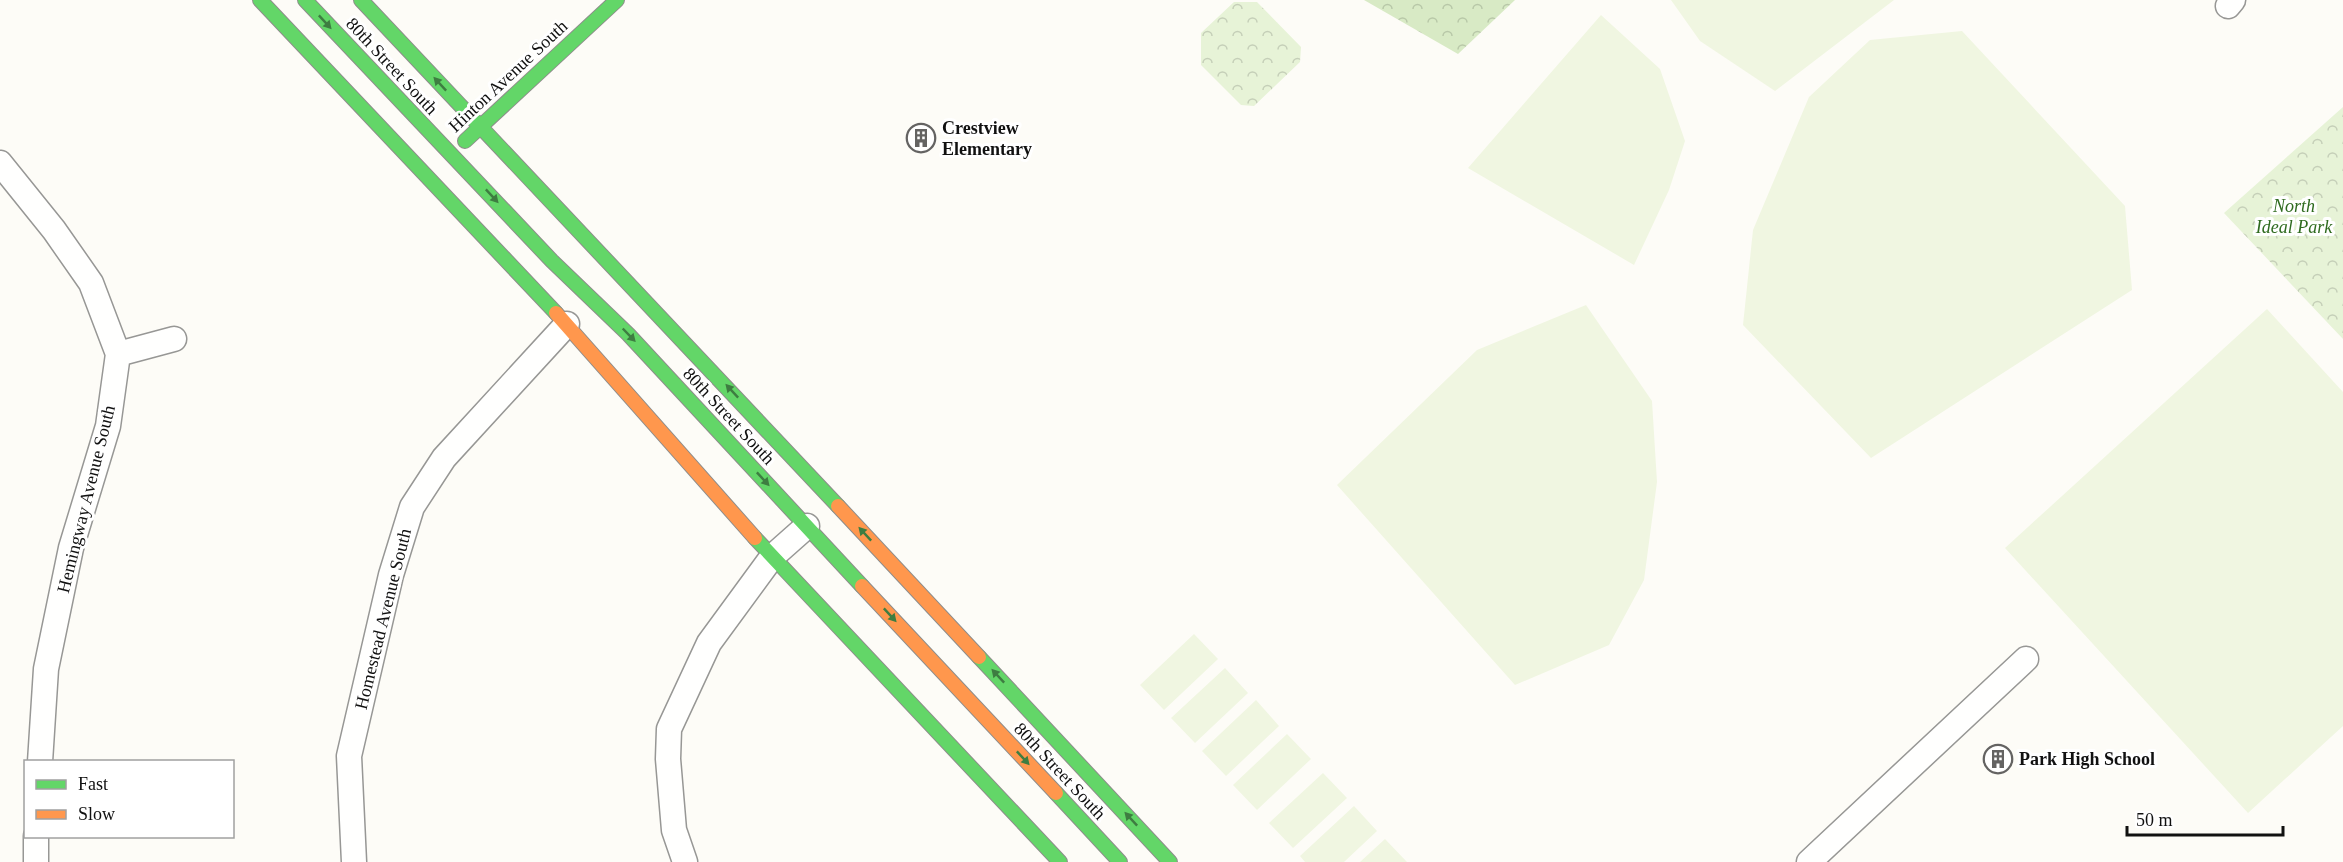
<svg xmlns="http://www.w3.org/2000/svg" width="2343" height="862" viewBox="0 0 2343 862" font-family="'Times New Roman',serif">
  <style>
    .forest { fill: url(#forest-crowns) }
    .park { fill: url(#park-crowns) }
    .pitch { fill: #f0f6e1 }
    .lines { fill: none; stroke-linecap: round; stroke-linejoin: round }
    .street-casing { stroke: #979795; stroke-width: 27 }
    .fast-casing { stroke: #8e8d8b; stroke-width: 16 }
    .slow-casing { stroke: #8e8d8b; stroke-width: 16 }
    .street { stroke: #fffffe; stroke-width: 24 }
    .fast { stroke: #63d668; stroke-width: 14 }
    .slow { stroke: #ff974d; stroke-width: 14 }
    .oneway { fill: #3e7d41 }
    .labels { text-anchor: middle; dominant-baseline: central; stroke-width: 6; stroke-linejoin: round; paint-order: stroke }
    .street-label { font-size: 18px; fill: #111; stroke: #fff }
    .poi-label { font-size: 18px; font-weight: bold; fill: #111; stroke: #fff; text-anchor: start }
    .park-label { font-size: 18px; font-style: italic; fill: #2f6b1f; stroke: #fff }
  </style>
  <defs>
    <pattern id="forest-crowns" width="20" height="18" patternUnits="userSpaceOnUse" patternTransform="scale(1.5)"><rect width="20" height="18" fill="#d8eac5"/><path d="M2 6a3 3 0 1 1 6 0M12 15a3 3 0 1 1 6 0" fill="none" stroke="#b8c8a8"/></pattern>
    <pattern id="park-crowns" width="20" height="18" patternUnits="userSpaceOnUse" patternTransform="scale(1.5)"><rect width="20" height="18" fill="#e7f3d7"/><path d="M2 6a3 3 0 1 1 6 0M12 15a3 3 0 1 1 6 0" fill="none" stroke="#c5cfb8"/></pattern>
  </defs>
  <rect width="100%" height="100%" fill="#fdfcf7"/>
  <!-- forest -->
  <path class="forest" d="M1364,0H1515L1458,54Z"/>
  <!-- park -->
  <path class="park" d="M1234,2H1257L1301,47L1300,62L1254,106L1241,105L1201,65V33Z
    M2343,107V339L2224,213Z"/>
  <!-- pitch -->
  <path class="pitch" d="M1671,0H1894L1775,91L1700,41Z
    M1601,15L1660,69L1685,141L1669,190L1634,265L1468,168Z
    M1962,31L2125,206L2132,290L1871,458L1743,325L1753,230L1809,97L1870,40Z
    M1586,305L1652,401L1657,482L1644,580L1609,645L1515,685L1337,485L1477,350Z
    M2267,309L2343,392V726L2248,813L2005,548Z
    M1194,634L1218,659L1164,710L1140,685Z
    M1225,668L1248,693L1195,743L1171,718Z
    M1256,700L1279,726L1226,776L1202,751Z
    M1287,734L1311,759L1257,810L1233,785Z
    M1323,773L1347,798L1293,848L1269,823Z
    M1354,806L1377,831L1344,862H1305L1300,856Z
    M1385,839L1407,862H1360Z"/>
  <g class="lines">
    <!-- street casing -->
    <g class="street-casing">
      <path id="street" d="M2228,6L2233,0
        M0,163L54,230L91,283L118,354L108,426L71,548L46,669L40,762
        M118,354L174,339
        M36,862V836
        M354,862L349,756L391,575L412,507L444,458L567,324
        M685,862L674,830L668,759L669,729L709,643L772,557L807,526
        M1809,862L2026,659"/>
    </g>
    <!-- fast casing -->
    <g class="fast-casing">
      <path id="fast" d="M260,0L556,313
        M305,0L552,261L628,334L862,586
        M361,0L838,506
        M465,141L617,0
        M755,538L1060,862
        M979,657L1170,862
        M1056,793L1120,862"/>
    </g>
    <!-- slow casing -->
    <g class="slow-casing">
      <path id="slow" d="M556,313L755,538
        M838,506L979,657
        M862,586L1056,793"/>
    </g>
    <!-- street -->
    <use href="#street" class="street"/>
    <!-- fast -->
    <use href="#fast" class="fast"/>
    <!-- slow -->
    <use href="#slow" class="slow"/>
  </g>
  <!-- one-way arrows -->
  <defs><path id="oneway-solid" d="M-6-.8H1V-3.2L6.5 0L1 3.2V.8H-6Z" transform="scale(1.5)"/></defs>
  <g class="oneway">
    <use href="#oneway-solid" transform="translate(325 22) rotate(47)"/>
    <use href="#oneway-solid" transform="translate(440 84) rotate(-133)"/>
    <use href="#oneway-solid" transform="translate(492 196) rotate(47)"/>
    <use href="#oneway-solid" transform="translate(629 335) rotate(46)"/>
    <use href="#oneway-solid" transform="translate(732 391) rotate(-133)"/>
    <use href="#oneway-solid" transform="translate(763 479) rotate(47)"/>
    <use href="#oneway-solid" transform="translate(865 534) rotate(-133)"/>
    <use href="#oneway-solid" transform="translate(890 615) rotate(47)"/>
    <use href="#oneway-solid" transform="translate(998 676) rotate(-133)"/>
    <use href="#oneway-solid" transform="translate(1023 758) rotate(47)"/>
    <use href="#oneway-solid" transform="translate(1131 819) rotate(-133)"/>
  </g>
  <!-- icons -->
  <defs>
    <g id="building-ring" transform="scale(1.5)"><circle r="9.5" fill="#fff" stroke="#646362" stroke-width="1.5"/><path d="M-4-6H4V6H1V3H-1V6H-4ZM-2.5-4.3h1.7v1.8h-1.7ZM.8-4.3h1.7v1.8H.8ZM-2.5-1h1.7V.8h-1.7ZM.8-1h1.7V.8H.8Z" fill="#646362"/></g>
  </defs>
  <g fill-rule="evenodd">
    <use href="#building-ring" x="921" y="138"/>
    <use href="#building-ring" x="1998" y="759"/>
  </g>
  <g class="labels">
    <!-- street labels -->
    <g class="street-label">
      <text transform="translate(392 66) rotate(47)">80th Street South</text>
      <text transform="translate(508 76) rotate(-43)">Hinton Avenue South</text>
      <text transform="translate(729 416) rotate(47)">80th Street South</text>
      <text transform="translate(86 499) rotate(-76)">Hemingway Avenue South</text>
      <text transform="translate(383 619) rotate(-76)">Homestead Avenue South</text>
      <text transform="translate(1060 771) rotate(47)">80th Street South</text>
    </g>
    <!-- poi labels -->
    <g class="poi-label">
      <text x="942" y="128">Crestview<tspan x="942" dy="21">Elementary</tspan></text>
      <text x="2019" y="759">Park High School</text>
    </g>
    <!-- park labels -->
    <g class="park-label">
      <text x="2294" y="206">North<tspan x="2294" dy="21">Ideal Park</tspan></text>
    </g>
  </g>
  <!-- legend -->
  <rect x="24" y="760" width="210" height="78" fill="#ffffff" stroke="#a0a0a0" stroke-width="1.5"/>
  <rect x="36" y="780" width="30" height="9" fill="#63d668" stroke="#a0a0a0" stroke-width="1.5"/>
  <text x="78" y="790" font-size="18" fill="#111111">Fast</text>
  <rect x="36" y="810" width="30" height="9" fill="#ff974d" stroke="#a0a0a0" stroke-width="1.5"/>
  <text x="78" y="820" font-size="18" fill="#111111">Slow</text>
  <!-- scale -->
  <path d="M2127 826v9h156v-9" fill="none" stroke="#111111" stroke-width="3"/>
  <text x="2136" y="826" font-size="18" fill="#111111" stroke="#ffffff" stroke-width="4.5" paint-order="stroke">50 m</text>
</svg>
